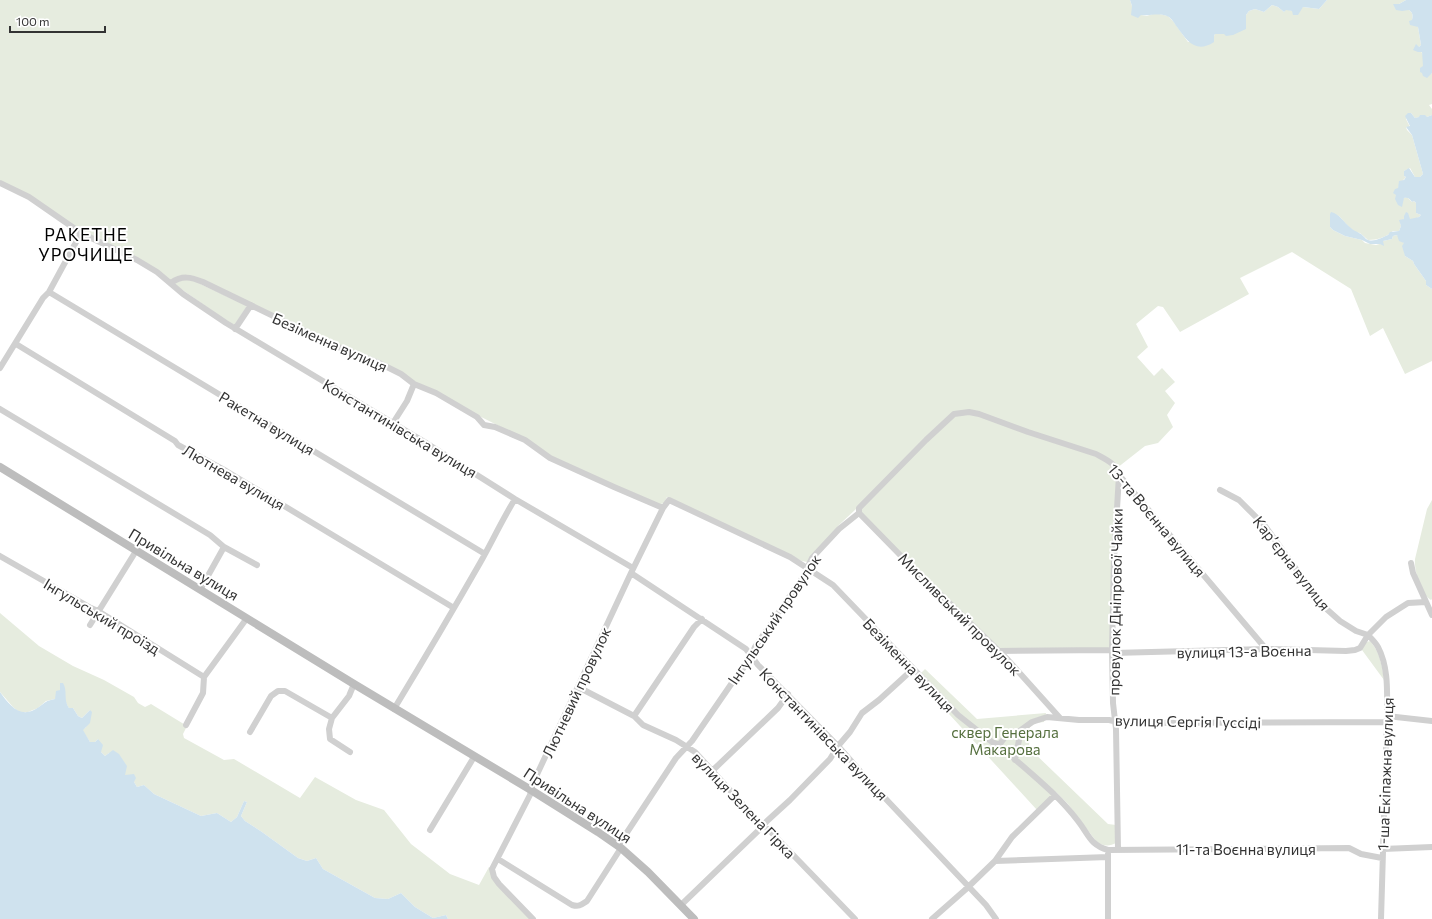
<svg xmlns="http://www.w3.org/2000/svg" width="1432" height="919" viewBox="0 0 1432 919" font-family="Commissioner,sans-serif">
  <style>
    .green { fill: #e6ecdf }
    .water { fill: #cfe2ee }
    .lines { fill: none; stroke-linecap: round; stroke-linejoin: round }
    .street { stroke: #d0d0d0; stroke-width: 6 }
    .secondary { stroke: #bdbdbd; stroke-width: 8 }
    .labels { text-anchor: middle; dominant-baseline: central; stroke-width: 4; stroke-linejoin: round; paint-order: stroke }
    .street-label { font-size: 15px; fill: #333; stroke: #fff }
    .park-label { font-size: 15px; fill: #56703f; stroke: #fff }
    .quarter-label { font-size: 17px; letter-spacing: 1px; fill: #000; stroke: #fff }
  </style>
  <rect width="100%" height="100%" fill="#fff"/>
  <!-- green -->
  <path class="green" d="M0,0H1130L1132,6L1141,15L1147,16L1155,13L1168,16L1173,21L1188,42L1214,36L1215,34H1224L1246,22V15L1249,11L1255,9L1264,12L1272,5L1278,7L1284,12L1286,9L1292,11L1303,7L1319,9L1327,0H1406L1399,4H1394L1405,10H1409C1413,13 1413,15 1412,20L1418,27L1421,45L1419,47L1423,55V66L1430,74L1432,73V104L1429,105L1432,109V115L1427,117L1420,115V117L1415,118L1411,113L1406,119L1410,127H1406L1407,130L1412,135L1423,174L1420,177H1415L1410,168L1404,171V176L1406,177L1399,185L1396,195L1402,201L1404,198L1407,197L1412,202L1414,201L1416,203V213L1421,215C1417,220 1410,219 1404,219L1400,222L1401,226L1399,231H1393C1386,237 1378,240 1368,240L1360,233L1355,232L1349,227L1339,216L1330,214V227L1333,230L1345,236L1362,240L1365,243L1376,245L1383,243V241L1392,239L1393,236L1397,235L1404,243L1405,256L1413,261L1414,264L1426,281V285L1432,289V361L1405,374L1383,328L1370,336L1351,289L1292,252L1240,278L1249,294L1180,332L1163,307L1158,306L1136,324L1148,347L1137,357L1154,376L1162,368L1175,382L1165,391L1175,403L1167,415L1173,427L1158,443L1145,446L1117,468L1110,647L1106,649H1004L994,646L856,509L840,524L807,562L802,561L667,497L664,503L658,505L551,457L525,439L334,343L195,277L171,281L82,231L0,181Z
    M188,278L247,306L235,324H231L177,286L175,283Z
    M1432,500V599L1431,600C1421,594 1414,571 1415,559L1427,509Z
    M0,613L39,646L73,666L104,680L134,697L138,703L145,707L151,704L187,726L183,734L184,738L224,760L234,759L300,798L315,777L356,800L384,810L411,844L450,874L479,885L489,867L494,870L496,877L536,919H448L446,915L433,918L415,907L401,893L388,899L375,898L323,869L316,858L307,861L298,858L262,832L245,821L241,816L247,802L244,801L237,817L231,822L217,813L201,816L154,794L144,785L137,787L134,782L125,775L109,753L105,756L101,752L98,739L95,742H90L82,730L86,727L90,710L82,718L78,716L73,708H69C64,702 66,696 60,690L55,699L46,701L38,708L28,712H19L13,707L0,692Z
    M1370,641C1380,652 1382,666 1384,680L1362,650V647L1367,642Z
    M925,669L977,719L1046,713L1044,722L1036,723L1030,727L1029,748L1108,824L1116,825V843C1109,847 1102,846 1096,841L1068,804L1056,792L1037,810L916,678Z"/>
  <!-- water -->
  <path class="water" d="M1130,0H1327L1319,9L1303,7L1298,15H1293L1292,11L1286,10L1284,12L1278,7L1272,5L1264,12L1255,9L1249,11L1246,15V29L1233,35L1226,36L1224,34H1215L1214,36V42C1196,54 1187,41 1177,27C1174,23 1173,20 1169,17C1160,12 1151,16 1141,15L1138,18L1131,15L1132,6Z
    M1406,0H1432V73L1427,78L1423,76L1422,73L1420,72V68L1423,66L1422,52H1418L1413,50L1416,44L1419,47L1421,45L1418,27L1410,25L1409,21L1412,20C1413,15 1413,13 1409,10L1402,11L1396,10L1393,4H1399Z
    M1408,113H1411L1415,118L1419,117L1420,115H1425L1427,117L1432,115V289L1426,285V281L1414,264L1413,261L1405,256L1402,246L1404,243L1399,241L1397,235L1393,236L1392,239L1383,241L1384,246L1380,244H1370L1362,240L1345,236L1333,230L1330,227V214L1331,212C1340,214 1344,223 1351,228C1354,231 1356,231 1359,233C1362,234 1364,237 1366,239C1373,243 1381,238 1388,235L1390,232L1399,231L1401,226L1399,220L1404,219V216L1406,212L1408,213L1410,219L1419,217L1421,215L1416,213V203L1414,201L1412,202C1410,199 1408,197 1404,198L1402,207L1398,205L1395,199L1396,195L1393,193L1395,189L1398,188L1399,181L1404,180L1406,177L1404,176V171L1409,168L1415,177H1420L1423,174L1412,135L1406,127L1410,126L1405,116Z
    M60,683H63C68,691 63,700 69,708H73L78,716L82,718L90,710L92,712L90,723L83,730L90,742H95L98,739L103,745L101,752L105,756L113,750L119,754L127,766L125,775L134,774L136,778L134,782L137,787L144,785L154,794L201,816L217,813L231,822L237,817L244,801L247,802L241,816L245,821L262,832L298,858L307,861L316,858L323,869L375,898L388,899L401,893L415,907L433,918L446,915L448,919H0V692C10,706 21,720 39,707C46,702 45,701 55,699L56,691L60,690Z"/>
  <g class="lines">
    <!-- street -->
    <path class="street" d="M0,183L29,197L81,233L137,260L157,272L183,294L226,323L423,441L515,499L633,568
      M171,283C182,275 191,277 203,282L333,345L379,363L401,374L414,384L436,393L477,417L484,425L495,427L525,440L550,458L614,487L663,508
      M49,292L485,554
      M235,329L251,305
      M16,344L175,441L178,445L226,471L454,608
      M0,368L43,298L49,292L81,233
      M0,409L210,535L224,547L200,590
      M393,423L407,401L414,384
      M1220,490L1239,500L1265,526L1322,605L1340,621L1356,631L1368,635
      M859,513L905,560L1008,660L1060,718
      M224,547L257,565
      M0,556L91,608L98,611L204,677
      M1411,563L1413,573L1432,615
      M631,573L746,649L758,665L838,746L866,778L986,905L996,919
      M90,625L136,551
      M1368,635C1372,639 1376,643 1378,647C1389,668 1387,693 1387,716L1381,919
      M997,651L1112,650
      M1113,653L1266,649L1346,651L1355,650L1360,648L1368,635L1386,617L1408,603L1426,602
      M578,687L634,716L643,725L676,740L695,752L760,823L769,830L855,919
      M394,709C423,661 452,612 480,563C492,542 502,520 515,499
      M634,716L694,627L702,619
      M1387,716L1432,721
      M186,725L203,693L204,677L247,618
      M250,732L271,696L278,691H285L332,718
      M999,745L1006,736L1021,730L1032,722L1047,717L1079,720H1109L1123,723L1387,722
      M350,752L330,739L329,729L332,718L349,696L354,684
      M1015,760L1021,730
      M712,771L778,708L788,694
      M430,830L474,757
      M618,846L676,758L692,741L734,680L749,661L755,647L803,577L812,558L839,529L859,513V508L926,440L954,414L969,412L979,414L1028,432L1096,454C1105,459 1117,464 1119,475L1266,649
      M1118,849L1116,729L1113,703L1112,650L1114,559L1119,475
      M1383,849L1432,847
      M1108,854V919
      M498,859L572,905C579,907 581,905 587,901L621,848
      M995,861L1108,857
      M681,905L760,829L767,821L790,800L830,759L838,746L850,732L862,713L879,700L913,669
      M533,919L499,884L494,877L492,869L530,795L533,783L631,573L663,508L669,500L790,557L833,585L958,715L992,742L999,745C1026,770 1056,792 1078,821C1089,835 1090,845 1108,850L1349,848L1361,854L1382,858
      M932,919L965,890L995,861L1012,837L1055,795"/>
    <!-- secondary -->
    <path class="secondary" d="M0,467L354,684L531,790L598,832L621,848L648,872L694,919"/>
  </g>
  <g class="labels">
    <!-- street labels -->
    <g class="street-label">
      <text transform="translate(330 342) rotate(24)">Безіменна вулиця</text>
      <text transform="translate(267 423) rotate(31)">Ракетна вулиця</text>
      <text transform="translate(400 428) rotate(31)">Константинівська вулиця</text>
      <text transform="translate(234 477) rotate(30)">Лютнева вулиця</text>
      <text transform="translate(1157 520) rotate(50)">13-та Воєнна вулиця</text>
      <text transform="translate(1292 563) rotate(52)">Карʼєрна вулиця</text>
      <text transform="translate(184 564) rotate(31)">Привільна вулиця</text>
      <text transform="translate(1115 602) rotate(-89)">провулок Дніпрової Чайки</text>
      <text transform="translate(960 614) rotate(45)">Мисливський провулок</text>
      <text transform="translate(102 616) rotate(31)">Інгульський проїзд</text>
      <text transform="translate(774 619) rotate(-56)">Інгульський провулок</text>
      <text transform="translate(1244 651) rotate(-1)">вулиця 13-а Воєнна</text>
      <text transform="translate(909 665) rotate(46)">Безіменна вулиця</text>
      <text transform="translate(576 692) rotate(-65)">Лютневий провулок</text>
      <text transform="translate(1188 721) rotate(1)">вулиця Сергія Гуссіді</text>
      <text transform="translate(824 734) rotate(46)">Константинівська вулиця</text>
      <text transform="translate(1385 774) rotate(-88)">1-ша Екіпажна вулиця</text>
      <text transform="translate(578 805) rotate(33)">Привільна вулиця</text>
      <text transform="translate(744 805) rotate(46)">вулиця Зелена Гірка</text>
      <text x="1246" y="849">11-та Воєнна вулиця</text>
    </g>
    <!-- park labels -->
    <g class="park-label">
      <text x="1005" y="732">сквер Генерала<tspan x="1005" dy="17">Макарова</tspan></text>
    </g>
    <!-- quarter labels -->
    <g class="quarter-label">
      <text x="86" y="234">РАКЕТНЕ<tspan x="86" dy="20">УРОЧИЩЕ</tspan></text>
    </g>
  </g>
  <!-- scale -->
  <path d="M10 26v6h95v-6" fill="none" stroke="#333333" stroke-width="2"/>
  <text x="16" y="26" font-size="12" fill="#333333" stroke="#ffffff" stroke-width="3" paint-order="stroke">100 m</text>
</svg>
